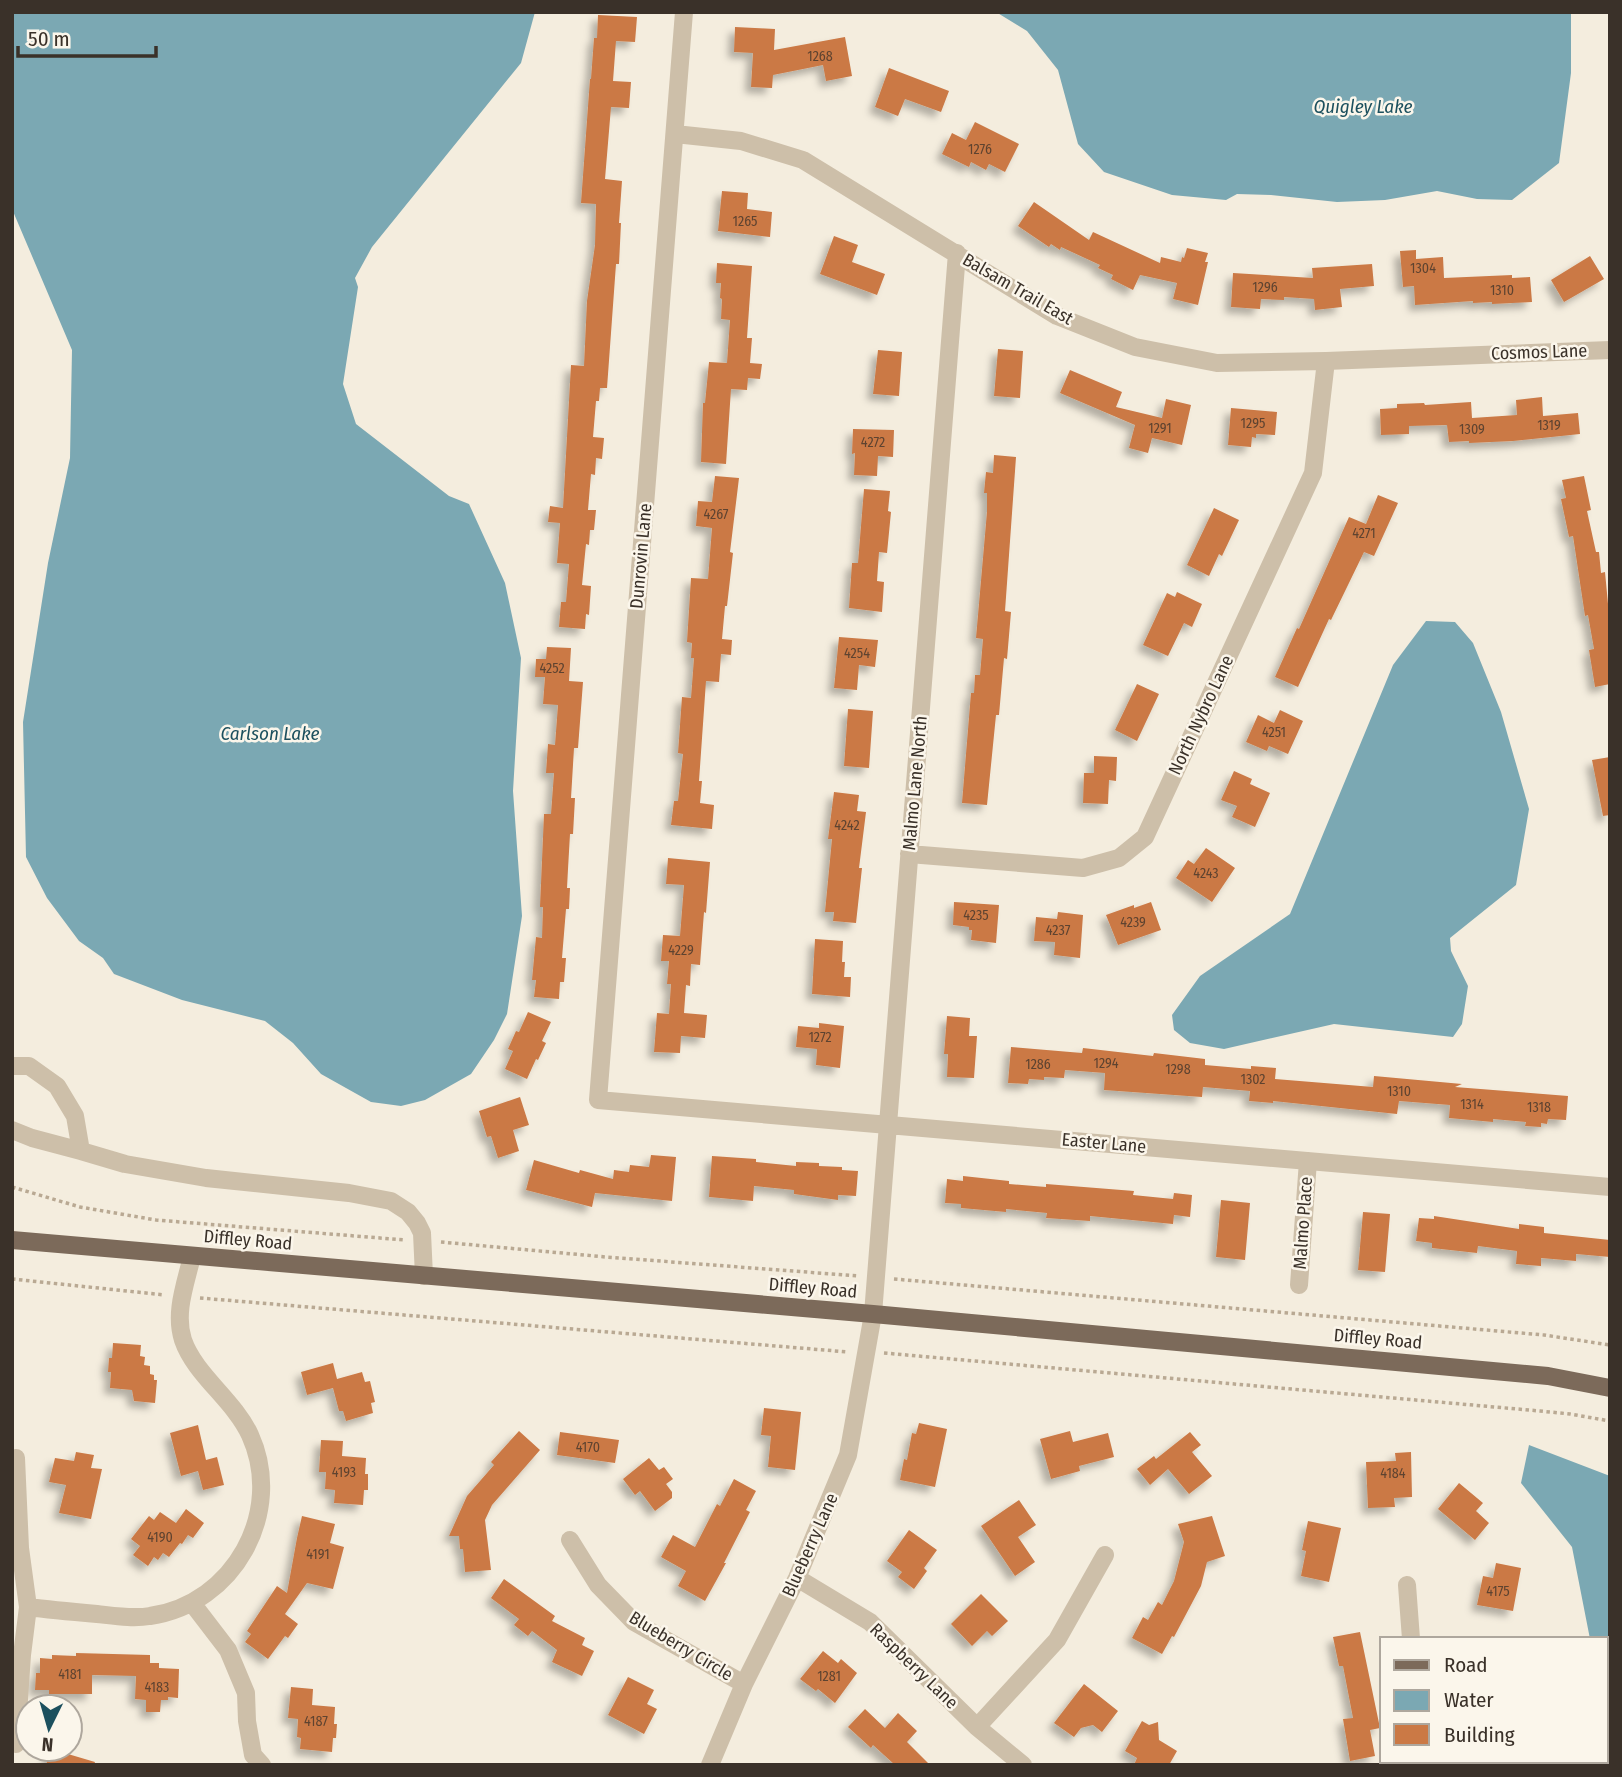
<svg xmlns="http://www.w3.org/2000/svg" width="1622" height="1777" viewBox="0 0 1622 1777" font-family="'Fira Sans Condensed',sans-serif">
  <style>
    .water { fill: #7ba8b3 }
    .building { fill: #cb7945; filter: url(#shadow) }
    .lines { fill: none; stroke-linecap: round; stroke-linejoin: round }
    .path { stroke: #b9a993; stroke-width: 3.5; stroke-dasharray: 3.5 3.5; stroke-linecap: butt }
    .minor { stroke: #cdbfa9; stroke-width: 18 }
    .major { stroke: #7c6a5a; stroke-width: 18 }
    .labels { text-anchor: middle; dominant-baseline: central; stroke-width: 5; stroke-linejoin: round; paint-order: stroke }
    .number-label { font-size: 14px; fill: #5e4330 }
    .street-label { font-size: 18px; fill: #3a3129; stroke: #fbf6eb }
    .water-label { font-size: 19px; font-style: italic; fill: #1c505e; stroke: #fbf6eb }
  </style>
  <defs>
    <filter id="shadow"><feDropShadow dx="-6" dy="6" stdDeviation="3.5" flood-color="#0004"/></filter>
  </defs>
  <rect width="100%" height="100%" fill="#f4edde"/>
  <!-- water -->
  <path class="water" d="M12,12H535L521,63L372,247L355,278L358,287L343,384L356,424L449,496L469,504L505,583L521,658L513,791L522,916L507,1014L494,1040L471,1074L425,1100L401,1106L371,1102L321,1074L293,1043L265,1021L182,1000L114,974L103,958L79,941L47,898L26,857L23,722L48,563L70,458L72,350L12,209Z
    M996,12H1571V73L1559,163L1512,200L1477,199L1437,191L1385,200L1337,202L1271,195L1237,194L1226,200L1172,195L1104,172L1078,144L1058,70L1027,31Z
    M1426,621L1455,622L1473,643L1501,712L1529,809L1516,885L1450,938L1451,951L1468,986L1462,1024L1453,1037L1334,1024L1224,1049L1190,1043L1174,1030L1172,1015L1200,976L1290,914L1393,665Z
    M1529,1445L1610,1476V1765H1601V1761H1606V1639H1590L1572,1547L1521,1483Z"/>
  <!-- building -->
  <path class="building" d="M598,15L637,17L635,42L616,41L613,81L631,82L629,108L611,107L605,179L622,181L619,223H621L619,264H616L607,388H600L599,401H596L593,437L604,438L602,459L596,458L595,475L591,474L588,510H596L594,530H590L589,545L586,544L582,585L591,586L589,615L586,614L585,629L559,627L561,602H566L569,564L557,563L560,523L548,522L550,506L563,508L571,365L584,366L587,301L595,245L596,204L581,203L590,79H591L594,38H597Z
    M735,27L775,29L774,50L845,37L852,76L826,81L823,65L773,75L772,88L751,87L753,53L734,52Z
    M889,68L949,91L941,112L905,99L898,116L875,107Z
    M975,122L1019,144L1005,172L989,164L986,170L971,162L969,167L942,154L952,133L966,140Z
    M722,191L748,193L747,209L772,212L770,237L718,231Z
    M1034,202L1089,240L1093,232L1160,263L1161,257L1181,262L1182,257L1184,258L1187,248L1208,253L1205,262H1208L1198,305L1173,299L1177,283L1140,275L1133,290L1111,279L1113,275L1098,268L1100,265L1061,247L1060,250L1051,244L1049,247L1018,226Z
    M834,236L858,245L852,262L885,274L877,295L820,274Z
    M1416,250V259L1443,257L1444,278L1512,275V278L1530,277L1532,302L1492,304V302L1473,303V301L1415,305L1414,286L1403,287L1400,251Z
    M1590,256L1604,279L1564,302L1551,280Z
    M717,263L752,266L747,338H752L750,363L762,364L760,379L748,378L747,390L731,389L726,464L701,462L703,403H705L709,362L727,363L730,320L721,319L722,299L720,298L721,283H716Z
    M1372,264L1374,286L1340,289L1342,307L1315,310L1314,299L1284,297V300L1261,299L1260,309L1231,307L1233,273L1313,278L1312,268Z
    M998,349L1023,351L1020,398L994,396Z
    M878,350L902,352L899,396L873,394Z
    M1070,370L1122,392L1116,407L1162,418L1166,399L1191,405L1182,445L1152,438L1148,453L1129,448L1135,425L1060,393Z
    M1542,397L1543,416L1578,413L1580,434L1513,441L1469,443V441L1449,442L1447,425L1409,426V434L1381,435L1380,409L1397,408V404L1424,403L1425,405L1471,402L1472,418L1517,415L1516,400Z
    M1231,408L1277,412L1275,435L1256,434V438L1252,437L1251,447L1228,445Z
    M853,429L894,430L893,457L878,456L877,476L854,475L855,453L852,454Z
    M994,455L1016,457L1005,611L1011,612L1007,659L1004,658L999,715H996L987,805L962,803L971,693H974L975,675H980L983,639L976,638L987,512V493H984L986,472L993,473Z
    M715,476L739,478L730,552L733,553L727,606H725L722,639L732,640L731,655L721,654L719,682L706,681L699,781H702L700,803L714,805L712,829L671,825L674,801H678L683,754L678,753L682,697L691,698L694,658H691L692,643L687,642L691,578L708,579L712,528L696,526L698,501L712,502Z
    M1584,476L1591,510L1587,511L1596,552H1599L1601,573L1605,572L1610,625V684L1595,687L1589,650L1594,649L1588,615L1585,616L1573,536L1569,537L1561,499L1566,498L1562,480Z
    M864,489L890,491L888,511L891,512L887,553L879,552L877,581L884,582L882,612L849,608L852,563H858Z
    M1378,495L1398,503L1374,556L1364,552L1331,620L1329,619L1298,687L1275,677L1297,628L1299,629L1349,517L1366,524Z
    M1214,508L1239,520L1222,556L1219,554L1209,576L1187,565Z
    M1177,592L1202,604L1192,627L1184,623L1168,656L1143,645L1167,593L1175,597Z
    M839,637L878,640L875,667L859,665L857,690L834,688Z
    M547,647L571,648L569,681L583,682L578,748H574L571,798H575L573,834H570L568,869L567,888H570L569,909H566L562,958H566L564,982H560L559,999L534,997L536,980H532L536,937L542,938L543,907H540L544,814H551L554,773H546L548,744L555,745L558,705L543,704L545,677H535L536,659H546Z
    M1137,684L1159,694L1137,741L1115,730Z
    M848,709L873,711L869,768L844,766Z
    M1280,710L1303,721L1288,754L1269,746L1267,751L1246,742L1258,715L1274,723Z
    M1094,756L1117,757L1116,781L1109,780L1108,804L1083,803L1084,773H1094Z
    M1610,757V815L1603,816L1592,760Z
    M1234,771L1252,779L1250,784L1270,793L1255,827L1232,817L1237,806L1221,800Z
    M834,792L859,795L857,811L866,812L859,868H862L856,923L833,921L834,912H825L832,839H828Z
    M1206,848L1235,868L1212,902L1176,878L1188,860L1194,864Z
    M668,858L710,862L706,913L704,912L700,965L691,964L690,986L686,985L684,1013L707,1015L705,1038L681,1036L680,1053L654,1052L657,1013L669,1014L671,984H667L669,961H661L663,935L680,936L684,885L666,884Z
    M954,902L999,905L996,943L971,940L972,930H969V927L953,925Z
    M1151,902L1161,930L1118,945L1106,915L1134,905V908Z
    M1058,912L1083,915L1080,958L1054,955L1055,942L1034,941L1036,917L1057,919Z
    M815,939L843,941L842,962H845L844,977H851L850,997L812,994Z
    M528,1012L551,1022L542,1041L546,1043L538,1060L536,1059L527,1079L505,1069L513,1051L508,1049L516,1031L519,1032Z
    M947,1016L970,1018L969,1036H977L974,1078L947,1077L948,1054H944Z
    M819,1023L844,1026L840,1068L816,1065L817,1049L796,1047L798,1026L819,1028Z
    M1011,1047L1082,1053L1083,1048L1153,1056L1154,1053L1205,1059V1065L1251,1069V1066L1276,1068L1275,1079L1373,1087L1374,1076L1462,1084L1455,1087L1568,1096L1566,1120L1548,1119L1547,1124L1541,1123V1127L1525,1126L1526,1122L1493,1119V1122L1449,1118L1450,1105L1399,1101L1397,1114L1273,1101V1103L1249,1101L1250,1091L1203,1087L1202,1097L1104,1090L1105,1073L1065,1070L1064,1078L1044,1077V1080L1029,1079L1028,1084L1008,1083Z
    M520,1097L529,1125L513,1130L519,1151L498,1158L491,1136L487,1137L479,1111Z
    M651,1155L676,1157L672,1201L595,1193L592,1207L526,1190L534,1160L579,1173L580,1170L613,1179L614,1170L629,1172L630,1165L649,1167Z
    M712,1156L756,1159V1162L796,1166V1162L819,1163V1166L842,1167V1170L858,1171L856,1196L838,1195V1200L794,1194V1190L754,1186L753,1201L709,1197Z
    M963,1176L1009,1181V1184L1046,1187V1184L1134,1191L1133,1195L1173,1199L1174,1193L1192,1195L1190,1217L1174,1215L1173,1224L1090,1216V1221L1046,1218L1047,1213L1006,1209V1212L961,1208V1204L945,1203L947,1179L963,1181Z
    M1221,1200L1250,1203L1245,1260L1216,1257Z
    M1363,1212L1390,1214L1385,1272L1358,1270Z
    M1434,1216L1519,1229V1224L1544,1227V1233L1610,1240V1257L1576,1254V1261L1541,1258V1266L1516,1264L1517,1251L1478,1246L1477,1253L1432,1248V1243L1416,1241L1419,1218L1434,1219Z
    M113,1343L141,1345L140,1356L145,1357L144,1365L150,1366V1374L154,1375V1380H157L155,1403L134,1401L132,1390L110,1388L111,1372H108L109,1358H112Z
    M333,1363L337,1379L362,1372L365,1382L370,1381L375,1402L371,1403L373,1413L346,1421L343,1411H339L333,1388L307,1395L301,1372Z
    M764,1408L801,1412L795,1470L768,1467L771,1436L761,1435Z
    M919,1423L947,1429L935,1487L900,1480L904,1459L907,1460L912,1433L916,1434Z
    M198,1425L206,1460L217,1457L224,1485L203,1490L198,1471L181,1476L170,1433Z
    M519,1431L540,1450L492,1505L485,1520L491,1570L465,1572L463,1549H460L459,1536H449L467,1496L494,1465L491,1462Z
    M1070,1431L1073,1442L1108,1433L1114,1457L1079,1466L1080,1471L1051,1479L1040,1439Z
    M560,1432L619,1440L615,1463L557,1455Z
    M1190,1432L1201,1445L1192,1452L1212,1476L1189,1494L1168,1469L1150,1485L1137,1469L1154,1456L1156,1459Z
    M321,1440L343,1441L342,1456L366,1458L365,1474H368V1490H364L363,1505L334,1503L335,1490L325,1489L326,1472H319Z
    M76,1452L94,1455L91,1468L102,1469L91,1519L59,1513L66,1485L49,1482L55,1458L74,1461Z
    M1411,1452L1412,1497L1394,1498L1395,1507L1368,1508L1366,1462L1396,1461L1395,1453Z
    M649,1458L659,1470L664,1467L673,1479L666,1484L672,1492V1498L655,1511L640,1491L635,1495L623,1479Z
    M734,1479L756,1491L746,1510L750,1512L724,1563H726L705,1601L678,1586L686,1571L661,1557L673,1535L695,1547L717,1504L720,1506Z
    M1459,1483L1483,1503L1476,1511L1489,1523L1475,1540L1438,1509Z
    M1019,1500L1036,1525L1018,1537L1035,1562L1015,1576L981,1526Z
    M186,1509L204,1523L193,1538L188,1535L182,1544L180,1543L169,1557L163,1553L158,1560L154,1557L148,1566L133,1555L140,1546L131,1539L149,1516L154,1520L160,1512L176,1523Z
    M302,1516L335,1524L330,1543L344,1547L333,1589L307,1583L285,1614L298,1624L288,1638L285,1636L268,1659L245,1642L251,1634L247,1631L277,1586L287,1593L297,1538Z
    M1212,1516L1225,1556L1207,1562L1201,1586L1174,1637L1172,1636L1162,1654L1132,1638L1143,1617L1148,1620L1158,1602L1162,1605L1174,1581L1184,1542L1178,1524Z
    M1308,1521L1341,1528L1329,1582L1301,1576L1306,1551L1302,1550Z
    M909,1530L937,1550L924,1568L927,1571L914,1589L898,1577L902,1572L887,1561Z
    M1496,1563L1521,1568L1513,1611L1477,1605L1483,1576L1493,1578Z
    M504,1579L555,1616L552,1621L585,1638L582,1645L594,1651L582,1676L552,1662L557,1650L532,1631L528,1636L514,1625L519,1619L491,1598Z
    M981,1594L1008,1621L992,1636L987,1631L972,1646L951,1624Z
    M1360,1632L1380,1728L1370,1730L1375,1756L1350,1761L1343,1719L1353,1718L1343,1666H1339L1333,1637Z
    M823,1651L838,1663L841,1659L857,1673L835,1703L818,1689L816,1691L800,1679Z
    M76,1653L150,1655V1663H159V1668L179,1669L178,1698L168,1697V1700H161L160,1712H146V1700L135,1699L136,1676L92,1675V1694H49V1690H35L36,1673H40V1658L52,1659V1655L76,1656Z
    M628,1677L654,1690L647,1704L657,1709L644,1734L608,1715Z
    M1084,1684L1118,1711L1102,1732L1093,1725L1081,1728L1074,1737L1054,1723Z
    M291,1687L313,1689L312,1705L335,1707L334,1724H337L336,1738H333L332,1752L300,1749L301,1738L297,1737L298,1719L288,1718Z
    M865,1709L885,1728L898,1713L917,1731L907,1742L930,1765H895L873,1745L871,1748L848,1727Z
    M1142,1721L1149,1725L1158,1722L1159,1740L1177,1751L1169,1765H1134L1137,1758L1125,1751Z
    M51,1749L95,1762L94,1765H46Z"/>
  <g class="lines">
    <!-- path -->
    <path class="path" d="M12,1187L80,1207L156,1220L405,1240
      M441,1242L606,1257L859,1276
      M12,1279L165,1295
      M894,1279L1544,1335L1610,1345
      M200,1298L848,1352
      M884,1353L1540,1411L1570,1414L1610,1421"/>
    <!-- minor -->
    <path class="minor" d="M684,12L598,1100L1610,1187
      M675,134L741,141L803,160L1057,316L1135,347L1217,363L1326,361L1610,350
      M909,854L1083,868L1119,858L1145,837L1313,473L1326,361
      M12,1066H29L57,1086L75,1116L81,1151L32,1138L12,1130
      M81,1151L125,1164L206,1178L349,1193L391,1201L408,1212L417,1223L422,1233L424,1276
      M1299,1285L1308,1161
      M570,1540L598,1585L634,1622L744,1684
      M797,1578L870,1622L977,1727L1023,1765
      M1407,1585L1411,1639
      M192,1603L228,1650L246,1693L247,1721L253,1755L262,1765
      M28,1607C51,1610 74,1612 97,1614C115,1616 133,1619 150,1616C234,1604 285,1512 250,1435C234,1400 195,1375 183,1340C174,1312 186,1283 192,1256
      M977,1727L1057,1640L1105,1555
      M16,1744L22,1655L28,1607L20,1548L16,1458
      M1430,1761L1431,1765
      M710,1765L744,1684L797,1578L848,1455L873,1314L957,253"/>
    <!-- major -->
    <path class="major" d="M12,1240L873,1314L1548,1376L1610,1388"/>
  </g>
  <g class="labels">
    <!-- number labels -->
    <g class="number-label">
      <text x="820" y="56">1268</text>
      <text x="980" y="149">1276</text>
      <text x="745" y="221">1265</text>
      <text x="1423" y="268">1304</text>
      <text x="1265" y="287">1296</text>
      <text x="1502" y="290">1310</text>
      <text x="1253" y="423">1295</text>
      <text x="1549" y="425">1319</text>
      <text x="1160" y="428">1291</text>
      <text x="1472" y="429">1309</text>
      <text x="873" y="442">4272</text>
      <text x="716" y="514">4267</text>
      <text x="1364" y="533">4271</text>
      <text x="857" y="653">4254</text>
      <text x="552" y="668">4252</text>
      <text x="1274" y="732">4251</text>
      <text x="847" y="825">4242</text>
      <text x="1206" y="873">4243</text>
      <text x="976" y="915">4235</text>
      <text x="1133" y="922">4239</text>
      <text x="1058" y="930">4237</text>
      <text x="681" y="950">4229</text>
      <text x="820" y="1037">1272</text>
      <text x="1106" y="1063">1294</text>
      <text x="1038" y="1064">1286</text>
      <text x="1178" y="1069">1298</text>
      <text x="1253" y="1079">1302</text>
      <text x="1399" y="1091">1310</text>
      <text x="1472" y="1104">1314</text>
      <text x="1539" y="1107">1318</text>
      <text x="588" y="1447">4170</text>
      <text x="344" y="1472">4193</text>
      <text x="1393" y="1473">4184</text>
      <text x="160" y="1537">4190</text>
      <text x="318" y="1554">4191</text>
      <text x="1498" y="1591">4175</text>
      <text x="70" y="1674">4181</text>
      <text x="829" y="1676">1281</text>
      <text x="157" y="1687">4183</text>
      <text x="316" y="1721">4187</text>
    </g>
    <!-- street labels -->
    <g class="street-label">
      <text transform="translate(1018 289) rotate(30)">Balsam Trail East</text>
      <text transform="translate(1539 352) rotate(-2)">Cosmos Lane</text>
      <text transform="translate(641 556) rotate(-85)">Dunrovin Lane</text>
      <text transform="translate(1201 715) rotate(-65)">North Nybro Lane</text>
      <text transform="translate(915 783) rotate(-85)">Malmo Lane North</text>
      <text transform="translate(1104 1143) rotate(5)">Easter Lane</text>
      <text transform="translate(1303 1223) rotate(-86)">Malmo Place</text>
      <text transform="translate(248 1240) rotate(5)">Diffley Road</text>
      <text transform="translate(813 1288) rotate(5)">Diffley Road</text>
      <text transform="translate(1378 1339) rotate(5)">Diffley Road</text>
      <text transform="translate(810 1545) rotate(-66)">Blueberry Lane</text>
      <text transform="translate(681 1646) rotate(31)">Blueberry Circle</text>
      <text transform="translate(914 1666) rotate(44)">Raspberry Lane</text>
    </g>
    <!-- water labels -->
    <g class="water-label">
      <text x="1363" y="106">Quigley Lake</text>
      <text x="270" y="733">Carlson Lake</text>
    </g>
  </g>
  <!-- border -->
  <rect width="1622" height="1777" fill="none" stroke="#3a3129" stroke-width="28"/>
  <!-- legend -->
  <rect x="1380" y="1637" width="228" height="126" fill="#fbf6eb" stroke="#aea79d" stroke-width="2"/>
  <rect x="1394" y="1660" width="35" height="10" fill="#7c6a5a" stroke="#aea79d" stroke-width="2"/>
  <text x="1444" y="1672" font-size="21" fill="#3a3129">Road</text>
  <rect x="1394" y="1690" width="35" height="21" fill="#7ba8b3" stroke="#aea79d" stroke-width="2"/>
  <text x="1444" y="1707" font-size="21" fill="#3a3129">Water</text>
  <rect x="1394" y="1724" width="35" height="21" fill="#cb7945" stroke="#aea79d" stroke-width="2"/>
  <text x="1444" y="1742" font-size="21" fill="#3a3129">Building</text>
  <!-- north arrow -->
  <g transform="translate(49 1728) rotate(185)"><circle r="33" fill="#fbf6eb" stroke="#aea79d" stroke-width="2"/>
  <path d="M0-5L12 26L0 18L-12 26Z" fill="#1c505e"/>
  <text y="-10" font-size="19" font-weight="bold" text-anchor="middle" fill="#3a3129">N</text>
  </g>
  <!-- scale -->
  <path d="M18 46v10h138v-10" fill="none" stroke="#3a3129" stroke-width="3.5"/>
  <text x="28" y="46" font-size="21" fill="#3a3129" stroke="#fbf6eb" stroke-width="5" paint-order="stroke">50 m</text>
</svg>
